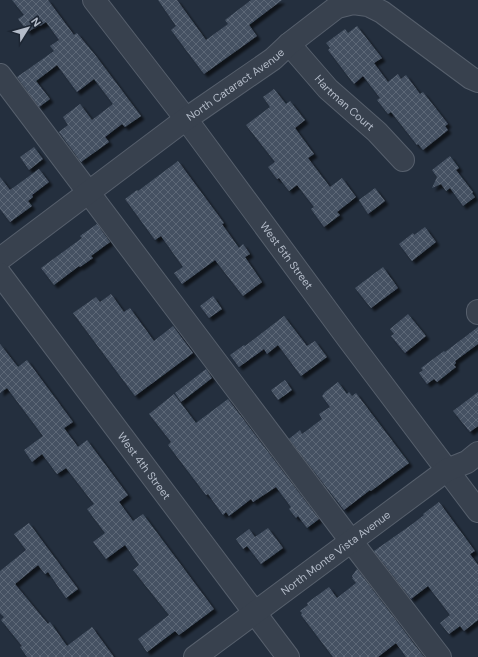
<svg xmlns="http://www.w3.org/2000/svg" width="478" height="657" viewBox="0 0 478 657" font-family="'DM Sans',sans-serif">
  <style>
    .building { fill: url(#building-cross-hatch); filter: url(#shadow) }
    .lines { fill: none; stroke-linecap: round; stroke-linejoin: round }
    .minor-casing { stroke: #565f6c; stroke-width: 24 }
    .minor { stroke: #38414e; stroke-width: 22 }
    .labels { text-anchor: middle; dominant-baseline: central; stroke-width: 3; stroke-linejoin: round; paint-order: stroke }
    .street-label { font-size: 11px; fill: #b4bcc9; stroke: #1d2633 }
  </style>
  <defs>
    <pattern id="building-cross-hatch" width="8" height="8" patternUnits="userSpaceOnUse"><rect width="8" height="8" fill="#455162"/><path d="M0 0l8 8M0 8l8-8" fill="none" stroke="#5d6877"/></pattern>
    <filter id="shadow"><feDropShadow dx="3.5" dy="3.5" stdDeviation="1" flood-color="#0009"/></filter>
  </defs>
  <rect width="100%" height="100%" fill="#242f3e"/>
  <!-- building -->
  <path class="building" d="M12,0H48L74,35L77,33L96,56L141,116L125,127L122,124L105,137L109,142L81,162L59,132L68,125L63,117L80,104L92,120L113,104L94,79L77,92L57,65L36,81L50,99L39,107L17,77L54,51L50,46L59,40L46,22L40,26L39,25L28,32L18,19L24,15Z
    M158,0H177L206,40L228,24L225,20L251,0H282L249,25L257,36L204,74L171,30L176,26Z
    M357,26L382,58L374,63L388,82L398,74L401,79L406,75L420,94L423,92L448,124L445,126L448,130L423,150L418,144L417,145L391,112L388,114L377,100L380,98L363,76L354,84L328,50L330,48L326,43L345,29L348,33Z
    M274,89L286,104L290,101L305,120L295,128L314,154L308,158L330,187L342,178L356,197L337,212L340,215L324,227L311,209L314,207L297,185L289,191L279,178L277,179L268,167L275,162L246,125L270,107L263,97Z
    M34,147L43,159L29,170L20,157Z
    M450,156L459,168L456,170L473,192L472,193L475,197L463,206L450,188L446,191L441,184L432,188L437,177L432,170Z
    M178,161L224,223L222,224L239,248L243,244L250,254L245,257L262,282L243,296L215,260L182,284L174,273L183,267L161,236L155,240L125,199L137,190L138,191Z
    M39,169L49,182L32,195L33,197L28,201L32,206L10,222L0,209V177L10,190Z
    M375,188L385,201L368,214L359,200Z
    M97,224L110,242L91,256L93,258L80,267L79,266L54,285L41,268L82,238L80,236Z
    M425,227L436,242L412,261L399,244L413,233L414,235Z
    M383,267L398,288L371,308L355,288Z
    M111,294L124,312L130,308L154,341L173,326L193,353L135,396L73,313L96,297L100,302Z
    M213,296L222,309L209,318L200,306Z
    M408,314L426,336L405,353L391,336L394,334L390,329Z
    M284,316L307,346L315,341L327,357L301,376L278,345L267,354L264,349L239,367L230,355L244,345L245,346Z
    M478,327V344L455,361L456,363L454,365L456,367L437,382L434,379L427,384L419,373L423,370L421,368L444,351L445,352Z
    M0,344L18,367L27,360L73,422L64,428L78,447L87,440L128,495L119,502L133,521L143,514L214,609L179,635L175,631L147,652L138,639L169,615L133,570L139,565L125,545L106,559L93,542L105,533L87,509L94,504L66,468L57,474L42,454L32,462L24,450L43,436L7,388L0,393Z
    M206,369L212,378L181,402L175,393Z
    M285,380L292,390L278,400L271,390Z
    M338,382L347,394L349,392L352,396L356,393L409,463L371,491L370,490L344,510L289,439L300,430L302,434L322,419L319,414L330,407L322,396L325,392Z
    M478,392V426L470,432L453,411Z
    M174,394L196,423L228,399L319,519L307,528L298,516L296,518L289,509L291,507L276,487L253,502L251,499L229,516L226,512L223,515L208,494L206,495L168,445L171,442L149,414Z
    M439,502L475,551L470,554L478,565V620L464,631L460,626L449,634L440,623L450,615L428,586L411,599L374,551L411,525L424,515L423,514Z
    M29,523L78,589L66,598L48,572L45,574L38,565L15,584L48,624L50,622L67,646L92,627L114,657H27L20,647L22,646L1,620L4,617L0,613V571L26,550L14,534Z
    M268,528L283,548L261,564L247,546L243,549L236,539L249,529L255,537Z
    M357,569L424,657H406L396,643L378,657H333L311,628L301,615L302,613L300,611L308,605L307,603L329,587L337,598L356,583L352,578H353L352,576Z"/>
  <g class="lines">
    <!-- minor casing -->
    <g class="minor-casing">
      <g id="minor">
        <path id="s1" d="M94,0L186,119L349,340L478,511"/>
        <path id="s2" d="M289,44L328,89L377,132L403,160"/>
        <path d="M0,75L351,541L440,657"/>
        <path id="s3" d="M0,259L186,119L273,59L289,44L337,7L353,3L368,5L382,12L471,78L478,81"/>
        <path id="s4" d="M0,274L288,657"/>
        <path d="M478,311V313"/>
        <path id="s5" d="M195,657L447,470L467,462L478,453"/>
      </g>
    </g>
    <!-- minor -->
    <use href="#minor" class="minor"/>
  </g>
  <g class="labels">
    <!-- street labels -->
    <g class="street-label">
      <text stroke="none"><textPath href="#s3" startOffset="293">North Cataract Avenue</textPath></text>
      <text stroke="none"><textPath href="#s2" startOffset="81">Hartman Court</textPath></text>
      <text stroke="none"><textPath href="#s1" startOffset="320">West 5th Street</textPath></text>
      <text stroke="none"><textPath href="#s4" startOffset="240">West 4th Street</textPath></text>
      <text stroke="none"><textPath href="#s5" startOffset="175">North Monte Vista Avenue</textPath></text>
    </g>
  </g>
  <!-- north arrow -->
  <g transform="translate(28 28) rotate(53)" stroke="#1d2633" stroke-width="3" paint-order="stroke">
  <path d="M0-3L7 15L0 10L-7 15Z" fill="#b4bcc9"/>
  <text y="-6" font-size="11" font-weight="bold" text-anchor="middle" fill="#b4bcc9">N</text>
  </g>
</svg>
